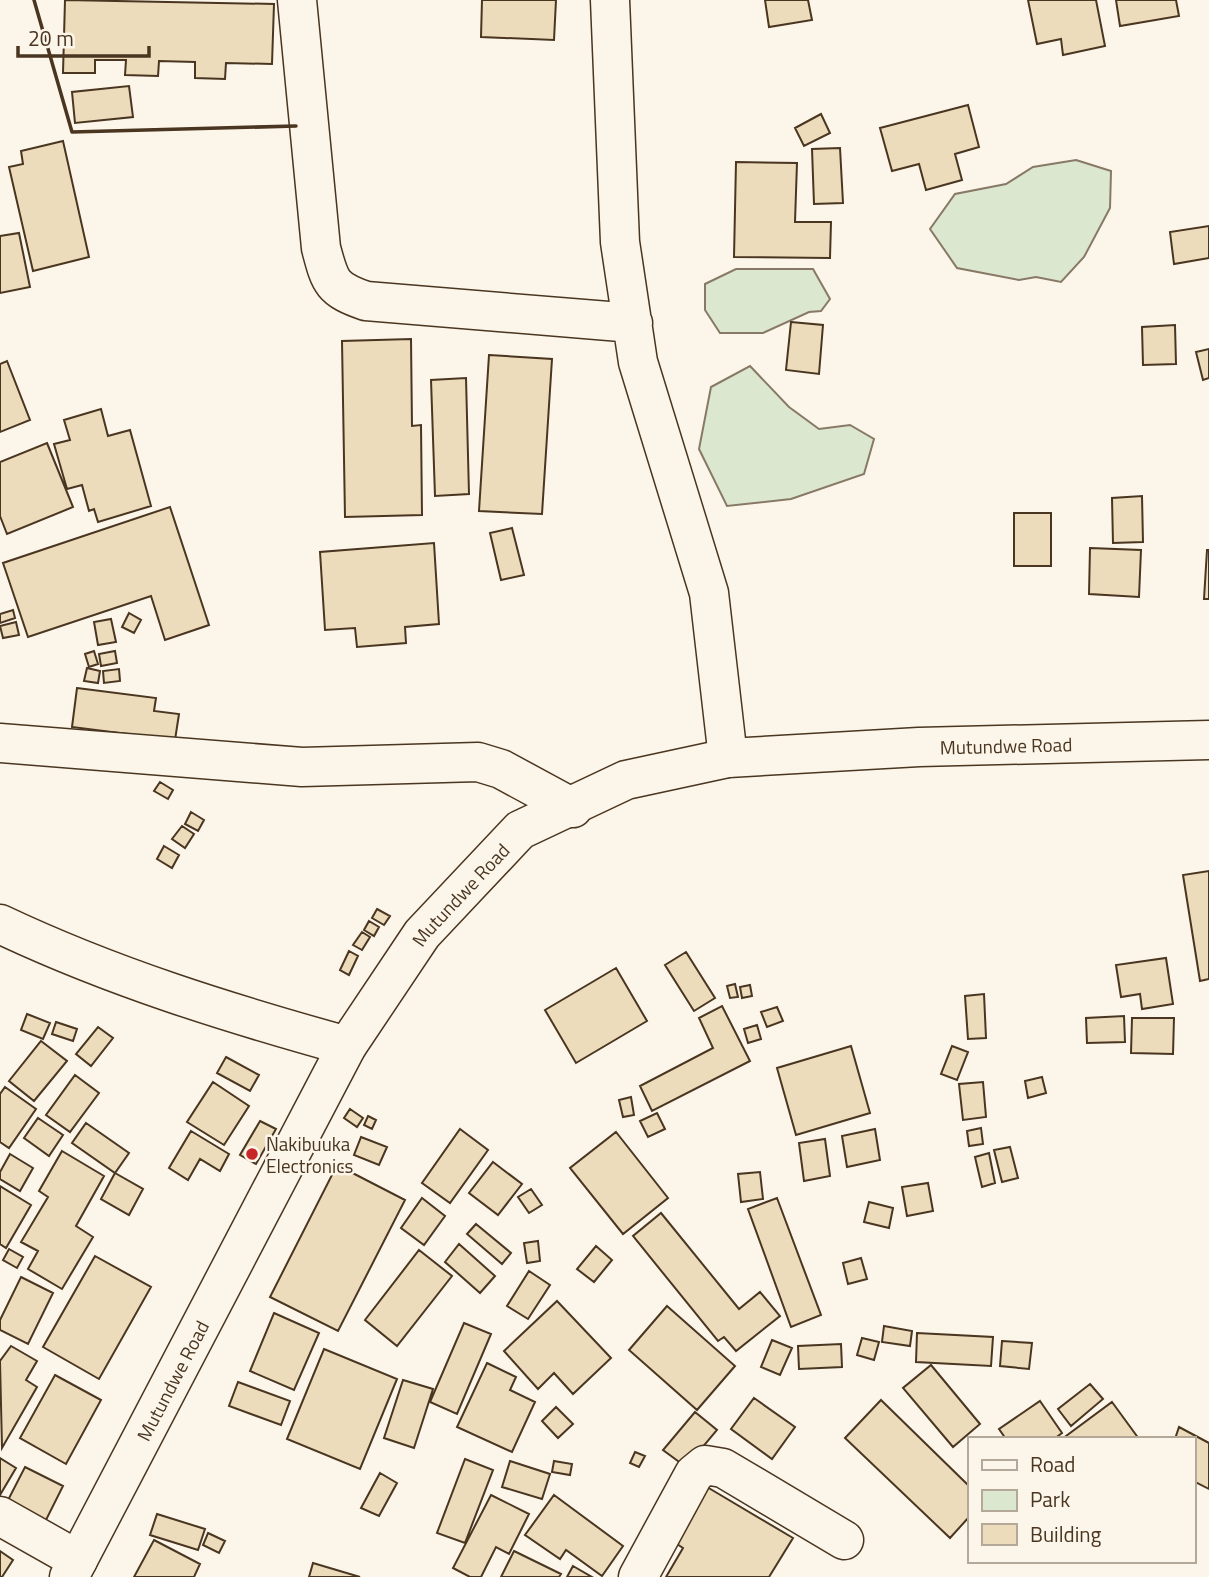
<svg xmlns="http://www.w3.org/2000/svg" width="1209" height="1577" viewBox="0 0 1209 1577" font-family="'Titillium Web',sans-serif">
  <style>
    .green { fill: #dce7d0; stroke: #887966; stroke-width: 2 }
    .building { fill: #ecdcbc; stroke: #4a3520; stroke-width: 2 }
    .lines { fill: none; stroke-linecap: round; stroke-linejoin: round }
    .street-casing { stroke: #4a3520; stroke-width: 41 }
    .secondary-casing { stroke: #4a3520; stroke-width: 41 }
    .street { stroke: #fbf6e9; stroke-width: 38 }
    .secondary { stroke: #fbf6e9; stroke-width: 38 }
    .wall { stroke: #4a3520; stroke-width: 3.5 }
    .poi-dot { fill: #c62828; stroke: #fbf6e9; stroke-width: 2.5 }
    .labels { text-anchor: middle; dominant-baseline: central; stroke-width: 5; stroke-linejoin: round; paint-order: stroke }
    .street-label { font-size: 19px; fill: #4a3520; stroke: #fbf6e9 }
    .poi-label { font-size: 19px; fill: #4a3520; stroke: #fbf6e9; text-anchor: start }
  </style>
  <rect width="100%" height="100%" fill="#fbf6e9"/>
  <!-- green -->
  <path class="green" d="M1076,160L1111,171L1110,208L1084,257L1061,282L1036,277L1019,280L957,268L930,229L955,194L1006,184L1033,167Z
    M736,269H813L830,299L821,311L809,312L763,333H720L705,310V284Z
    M750,366L789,407L819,429L850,425L874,439L864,474L791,499L727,506L699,449L711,387Z"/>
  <!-- building -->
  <path class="building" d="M65,0L274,4L272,64L226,63L225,79L195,78V62L159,61L158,76L125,75L126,60H95V73H63Z
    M482,0H556L554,40L481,37Z
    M765,0H808L812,20L769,27Z
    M1028,0H1096L1105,46L1063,55L1061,39L1037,44Z
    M1116,0H1176L1179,16L1120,26Z
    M129,86L133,117L75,123L72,92Z
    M968,105L979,147L955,154L962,180L926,190L919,164L892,171L880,128Z
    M821,114L830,133L804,146L795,128Z
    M63,141L89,257L33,271L9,167L23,164L21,151Z
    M840,148L843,203L814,204L812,149Z
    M736,162L797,163L795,222H831L830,258L734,257Z
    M1209,226V258L1174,264L1170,232Z
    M19,233L30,287L0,293V236Z
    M791,322L823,325L819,374L786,370Z
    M1175,325L1176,364L1143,365L1142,327Z
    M411,339L412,426L421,425L422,515L345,517L342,341Z
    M1209,349V378L1203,380L1196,352Z
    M489,355L552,359L542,514L479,511Z
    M7,361L30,420L0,432V364Z
    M466,378L469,494L435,496L431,380Z
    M101,409L108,436L130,430L151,506L98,522L94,509L89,511L82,485L67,489L54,444L70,440L64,420Z
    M47,443L73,507L7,534L0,516V462Z
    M1142,496L1143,542L1113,543L1112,498Z
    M170,507L209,625L165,640L151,596L28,637L3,563Z
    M1014,513H1051V566H1014Z
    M512,528L524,575L501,580L490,533Z
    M434,543L439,624L405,627L406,643L357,647L355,628L325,630L320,552Z
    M1090,548L1141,550L1139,597L1089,594Z
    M1207,550H1209V599H1204Z
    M13,610L15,618L0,623V614Z
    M129,613L141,620L134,633L122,627Z
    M111,619L116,642L98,645L94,622Z
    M16,622L19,635L3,638L0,626Z
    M94,651L98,664L89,667L85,654Z
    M115,651L117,663L101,666L99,654Z
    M87,668L100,671L98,683L84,681Z
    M119,669L120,681L104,683L103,671Z
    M77,688L156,698L154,711L179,714L175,740L72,727Z
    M160,782L173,790L168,799L154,791Z
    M191,812L204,820L198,831L185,824Z
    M182,826L194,834L185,848L172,839Z
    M164,846L179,855L172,868L157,859Z
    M1209,871V979L1200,981L1183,875Z
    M377,909L390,916L384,925L372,918Z
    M369,921L379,927L374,936L364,930Z
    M362,932L370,937L362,950L353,945Z
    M349,951L358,956L349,975L340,970Z
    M686,952L715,998L694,1011L665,965Z
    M1166,958L1173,1004L1142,1009L1140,994L1121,997L1116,965Z
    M616,968L647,1021L576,1063L545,1010Z
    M735,984L738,997L730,998L727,986Z
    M750,985L752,996L742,998L740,987Z
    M984,994L986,1038L968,1039L965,996Z
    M722,1006L750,1061L652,1111L640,1086L713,1048L699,1018Z
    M777,1007L783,1021L767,1027L761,1012Z
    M27,1014L50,1023L43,1039L21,1030Z
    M1124,1016L1125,1042L1087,1043L1086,1018Z
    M1132,1018H1174L1173,1054L1131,1053Z
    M56,1022L77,1029L73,1041L52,1034Z
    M757,1025L761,1039L748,1043L744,1029Z
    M98,1027L113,1038L91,1066L76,1054Z
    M41,1041L67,1061L34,1101L9,1081Z
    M851,1046L870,1113L796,1135L777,1068Z
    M952,1046L968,1052L957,1080L941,1074Z
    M226,1057L259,1075L250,1091L217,1073Z
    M75,1075L99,1093L70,1132L46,1115Z
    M1042,1077L1046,1093L1028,1098L1025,1081Z
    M213,1082L249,1106L224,1145L187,1122Z
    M983,1082L986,1117L963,1120L959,1084Z
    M5,1087L36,1109L9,1148L0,1142V1094Z
    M631,1097L634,1115L623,1117L619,1100Z
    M350,1109L363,1118L357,1127L344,1118Z
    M657,1113L665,1129L648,1137L640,1121Z
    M368,1116L376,1120L372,1129L364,1125Z
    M38,1118L63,1135L49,1156L24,1138Z
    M260,1121L276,1129L256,1164L240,1155Z
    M86,1123L129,1153L115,1173L72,1143Z
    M981,1128L983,1144L969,1146L967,1131Z
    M460,1129L488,1150L450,1203L422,1183Z
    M875,1129L880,1160L847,1167L842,1136Z
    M191,1131L229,1154L220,1171L200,1159L188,1180L169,1168Z
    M616,1132L668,1198L623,1234L570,1168Z
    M361,1137L387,1147L379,1165L354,1155Z
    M825,1139L830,1176L804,1181L799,1143Z
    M1010,1147L1018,1178L1002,1182L994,1150Z
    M62,1151L104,1176L76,1226L93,1237L62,1289L28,1269L38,1251L21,1242L48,1197L39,1191Z
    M989,1153L995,1183L982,1187L975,1157Z
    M10,1154L33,1168L20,1191L0,1179V1172Z
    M493,1162L522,1184L498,1215L469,1193Z
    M337,1165L405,1200L338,1331L270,1297Z
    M760,1172L763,1199L741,1202L738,1174Z
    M115,1173L143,1189L129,1215L101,1199Z
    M928,1183L933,1211L907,1216L902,1187Z
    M0,1186L31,1205L6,1248L0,1244Z
    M531,1189L542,1205L529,1213L518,1197Z
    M422,1198L445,1216L424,1245L401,1228Z
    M777,1198L821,1315L791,1327L748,1209Z
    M869,1202L893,1208L889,1228L864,1222Z
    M661,1213L739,1309L760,1292L780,1316L736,1351L724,1337L718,1341L633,1236Z
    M476,1224L511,1253L502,1264L467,1234Z
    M538,1241L540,1261L527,1263L524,1243Z
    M459,1244L495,1276L480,1293L445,1262Z
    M596,1246L612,1260L594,1282L577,1269Z
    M9,1249L23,1257L17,1268L3,1260Z
    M419,1250L452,1276L397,1346L365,1320Z
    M95,1256L151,1287L99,1379L43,1347Z
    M861,1258L867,1279L848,1284L843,1263Z
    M529,1271L550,1285L528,1319L507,1306Z
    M21,1277L53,1293L28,1344L0,1330V1320Z
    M557,1301L611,1358L573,1394L554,1373L538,1389L504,1351Z
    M667,1306L735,1366L697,1410L629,1350Z
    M274,1313L319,1333L294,1390L250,1371Z
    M464,1323L491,1334L457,1414L430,1402Z
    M884,1326L912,1331L910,1346L882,1342Z
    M917,1333L993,1337L991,1366L916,1362Z
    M862,1338L879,1342L874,1360L857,1355Z
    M772,1340L792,1348L780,1375L761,1367Z
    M1002,1341L1032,1343L1029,1369L1000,1366Z
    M841,1344L842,1367L799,1369L798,1346Z
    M11,1346L37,1361L26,1380L37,1387L2,1448L0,1361Z
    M324,1349L397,1379L360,1469L287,1439Z
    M487,1363L516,1377L510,1390L535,1402L512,1452L457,1427Z
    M931,1365L980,1424L953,1447L903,1388Z
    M55,1375L101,1400L66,1464L20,1438Z
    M403,1380L433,1389L414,1448L384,1438Z
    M238,1382L290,1401L281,1425L229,1406Z
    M1090,1384L1103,1399L1071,1426L1058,1409Z
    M754,1398L795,1427L772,1459L731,1429Z
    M881,1400L969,1486V1517L950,1538L845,1438Z
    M1040,1401L1062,1433L1054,1439H1006L999,1429Z
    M1112,1402L1139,1439H1062Z
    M556,1407L573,1424L558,1438L542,1421Z
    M695,1412L717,1430L686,1467L663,1450Z
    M1179,1427L1209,1443V1489L1193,1481V1439H1175Z
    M635,1452L645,1456L639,1467L630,1463Z
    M0,1458L16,1468L0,1495Z
    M465,1459L493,1470L465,1543L437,1533Z
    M510,1461L550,1474L542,1499L502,1487Z
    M554,1461L572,1464L570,1475L552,1472Z
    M25,1467L63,1486L44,1524L6,1504Z
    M380,1473L397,1483L379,1516L361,1508Z
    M707,1487L793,1538L769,1577H666L683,1548L674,1542Z
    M491,1495L529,1514L509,1554L496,1547L481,1577H470L453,1568Z
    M554,1495L623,1546L602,1576L566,1550L560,1559L525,1535Z
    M157,1514L205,1529L198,1550L150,1535Z
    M208,1533L225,1541L219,1553L203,1545Z
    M154,1540L200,1564L194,1577H134Z
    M0,1551L13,1560L2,1577H0Z
    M514,1551L561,1574L559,1577H501Z
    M313,1563L360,1577H309Z
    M573,1566L592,1577H567Z"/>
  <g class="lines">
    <!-- street casing -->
    <g class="street-casing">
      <path id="street" d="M297,0L321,248C330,282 331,289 366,301L633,323
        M610,0L620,242L638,362L709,593L728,758
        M0,743L302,767L478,762L501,769L573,808
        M0,924C112,977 228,1013 347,1046
        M0,1516L78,1560
        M638,1577L694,1474L705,1465L723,1468L844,1540"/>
    </g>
    <!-- secondary casing -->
    <g class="secondary-casing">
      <g id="secondary">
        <path id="s1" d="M69,1577L347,1046L422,934L520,830L626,780L728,758L919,747L1209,740"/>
      </g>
    </g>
    <!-- street -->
    <use href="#street" class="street"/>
    <!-- secondary -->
    <use href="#secondary" class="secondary"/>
    <!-- wall -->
    <path class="wall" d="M34,0L72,132L296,126"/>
  </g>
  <!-- markers -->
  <circle class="poi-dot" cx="252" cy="1154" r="7"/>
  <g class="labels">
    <!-- street labels -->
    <g class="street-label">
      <text stroke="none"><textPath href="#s1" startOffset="1377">Mutundwe Road</textPath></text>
      <text stroke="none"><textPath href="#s1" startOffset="789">Mutundwe Road</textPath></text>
      <text stroke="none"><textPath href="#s1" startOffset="222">Mutundwe Road</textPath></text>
    </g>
    <!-- poi labels -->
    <g class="poi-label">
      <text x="266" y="1143">Nakibuuka<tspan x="266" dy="22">Electronics</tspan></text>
    </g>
  </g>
  <!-- legend -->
  <rect x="968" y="1437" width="228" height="126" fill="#fbf6e9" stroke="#b4a999" stroke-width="2"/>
  <rect x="982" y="1460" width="35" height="10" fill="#fbf6e9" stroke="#b4a999" stroke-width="2"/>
  <text x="1030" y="1472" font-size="21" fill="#4a3520">Road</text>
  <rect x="982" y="1490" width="35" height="21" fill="#dce7d0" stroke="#b4a999" stroke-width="2"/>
  <text x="1030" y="1507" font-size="21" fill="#4a3520">Park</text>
  <rect x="982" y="1524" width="35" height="21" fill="#ecdcbc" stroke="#b4a999" stroke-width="2"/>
  <text x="1030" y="1542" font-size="21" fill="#4a3520">Building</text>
  <!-- scale -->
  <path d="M18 46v10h131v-10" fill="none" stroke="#4a3520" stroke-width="3.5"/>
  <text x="28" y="46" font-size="21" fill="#4a3520" stroke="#fbf6e9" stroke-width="5" paint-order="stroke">20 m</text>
</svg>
